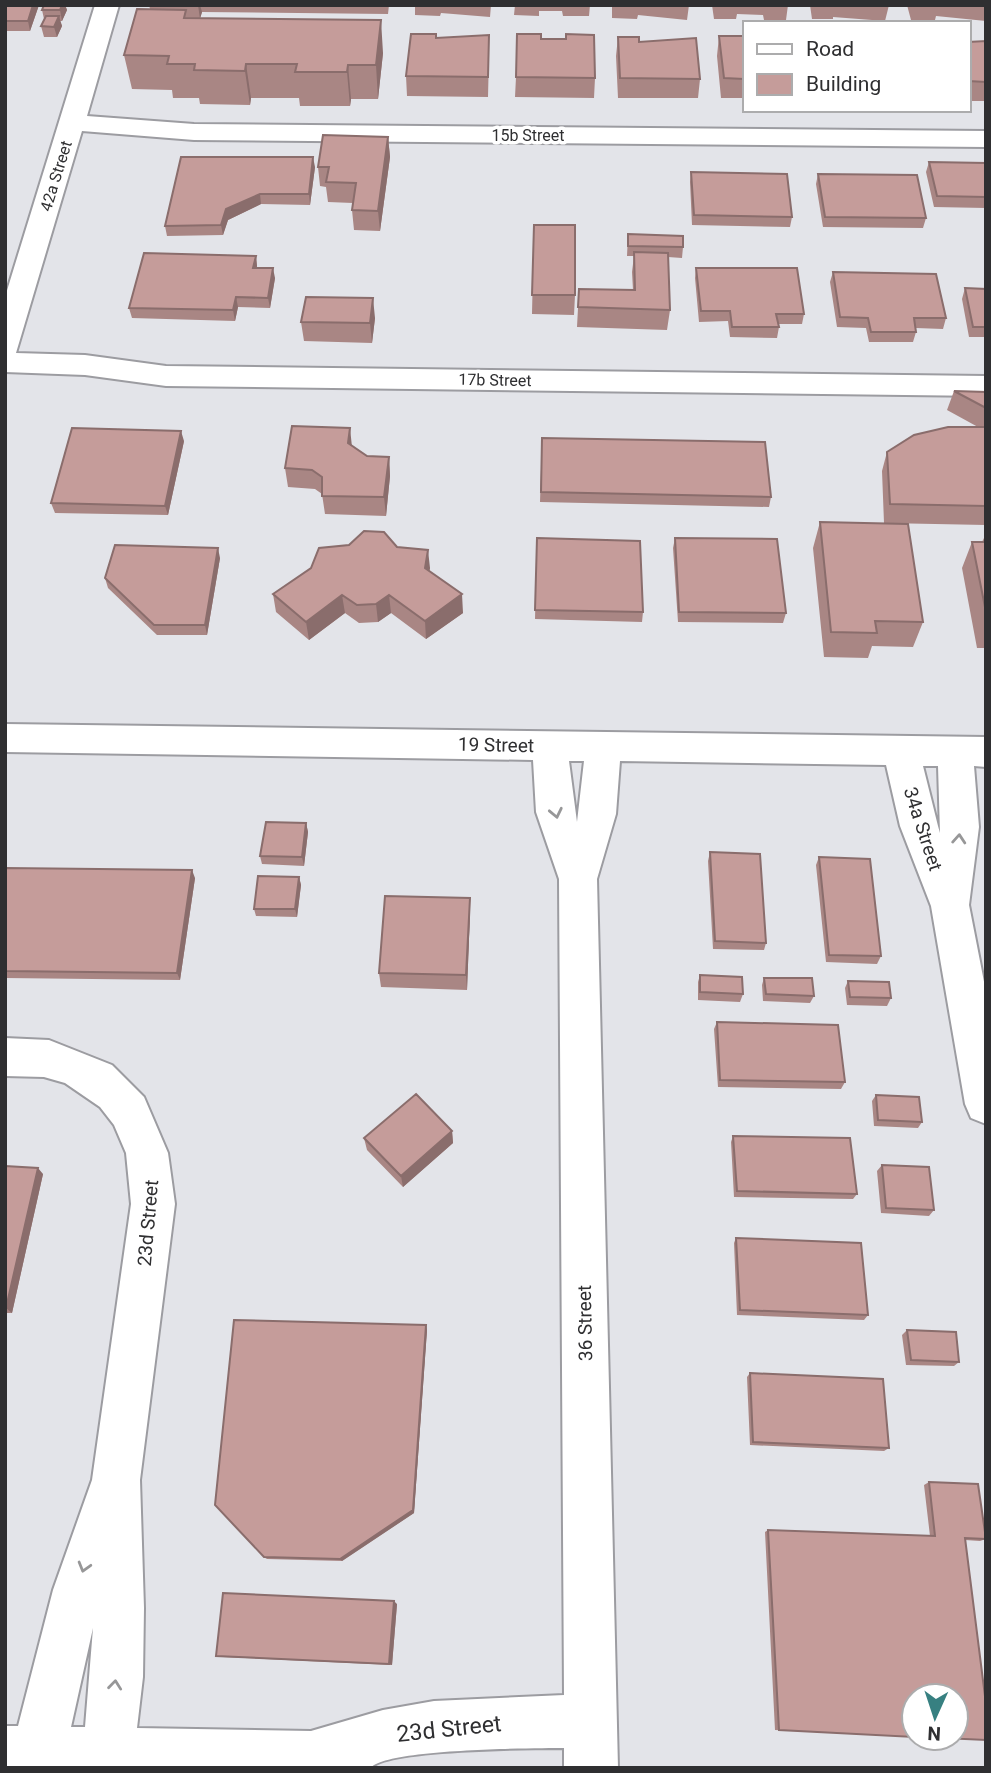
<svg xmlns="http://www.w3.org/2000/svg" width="991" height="1773" viewBox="0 0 991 1773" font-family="Roboto,sans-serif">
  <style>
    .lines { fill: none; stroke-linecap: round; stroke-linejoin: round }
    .minor-casing { stroke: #9c9ca1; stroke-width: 4 }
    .minor { fill: #fff; fill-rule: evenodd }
    .wall { fill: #a98684 }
    .shaded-wall { fill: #8a6d6c }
    .building { fill: #c59c9a; stroke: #8a6d6c; stroke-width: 2 }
    .oneway { stroke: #979798 }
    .labels { text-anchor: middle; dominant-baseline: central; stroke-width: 7; stroke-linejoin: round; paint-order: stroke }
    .far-street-label { font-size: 16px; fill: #2f2f31; stroke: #fff }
    .street-label { font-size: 19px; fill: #2f2f31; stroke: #fff }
    .near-street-label { font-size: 23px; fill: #2f2f31; stroke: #fff }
  </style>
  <rect width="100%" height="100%" fill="#e3e4e9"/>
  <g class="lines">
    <!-- minor casing -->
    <g class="minor-casing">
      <path id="minor" d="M95,5H119L87,116L194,124L986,131V147L194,140L82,131L16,353L85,355L166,366L986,376V396L166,386L85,375L5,372V297Z
        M5,724L986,737V767L974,766L979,827L969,905L986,992V1124L971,1118L965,1104L931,906L900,826L886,765L620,761L616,814L597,879L618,1768H564V1748C534,1748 384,1749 371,1768H5V1726H18L53,1590L92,1480L131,1204L126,1153L114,1125L100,1107L65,1083L44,1077L5,1076V1038L49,1040L112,1065L144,1097L168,1153L175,1204L140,1480L144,1608L143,1677L137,1728L311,1731L383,1710L434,1701L564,1695L559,879L536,812L533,760L5,752ZM569,761H584L577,822ZM923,766H938L940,833L938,826ZM93,1628L85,1727H71Z"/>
    </g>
    <!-- minor -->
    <use href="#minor" class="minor"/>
  </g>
  <!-- wall -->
  <path class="wall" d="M5,5H39L30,31H5Z
    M44,5H65L67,10L62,21H60L62,26L57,37H44L41,26L44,19L42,10Z
    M149,5H389L388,14L202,12L200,18L383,53L378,99H351L350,106H300L299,98H251L250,105L200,104L199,98H173L172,90L132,89L124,55L150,9Z
    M415,5H491L490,17L441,13L440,16L415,15Z
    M515,5H590L589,16H563L562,11H539V16L514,15Z
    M612,5H689L687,20L638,15L637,19L612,18Z
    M712,5H788L786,20H764L763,15L737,14L736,19H714Z
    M810,5H889L885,21L833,17V19H812Z
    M907,5H986V21L936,16L935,20H911Z
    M719,36L744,40V98H721L717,56Z
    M618,37L639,42L700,79L698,98H618L616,56Z
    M437,38L489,55L488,97L407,96L406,76Z
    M541,39L595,78L594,98L515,97L516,77Z
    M986,41V101H968V42Z
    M388,137L390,157L380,231L354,230L352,210L353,203L328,202L326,187L320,186L318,167Z
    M929,162L986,163V208L934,207L926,172Z
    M315,167L310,205L261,204L228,220L223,235L167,236L165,226Z
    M691,172L792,217L790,227L692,225L690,182Z
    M818,174L926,218L923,228L823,227L816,184Z
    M534,225L575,295L574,315L532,314Z
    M628,234L683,247L682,258L668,257L670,310L667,330L577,327L579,289L633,290L632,272L634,256H627Z
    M256,256L257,268L275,278L270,308L238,307L235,321L132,318L129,308Z
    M696,268L804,314L802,324H778L779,327L777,338L730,337L728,321L699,322L695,278Z
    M833,272L946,318L943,329L916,328V332L913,342H869L866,328L837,327L830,282Z
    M965,288L986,289V337H969L962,299Z
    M375,318L372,343L304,341L301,322Z
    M954,391L986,392V525L884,523L882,471L887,452L978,427L947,410Z
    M542,438L771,497L769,507L540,502Z
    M184,441L168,515L55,513L51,503Z
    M352,446L367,456L389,457L390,476L386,516L325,514L322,494L315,489L288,487L285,468Z
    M820,522L923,622L913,647L872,646L868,658L824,657L813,548Z
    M986,534V648H977L962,568L972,542H982Z
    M537,538L643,612L642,622L535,619Z
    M675,538L786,613L783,623L678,622L673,548Z
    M397,547L430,568L429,571L463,613L426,639L391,613L378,622L359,623L345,613L309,640L276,612L273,594Z
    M220,558L207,635H157L108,588L105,578Z
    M306,823L308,832L304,866L262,864L260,856Z
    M710,852L766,943L764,950L713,949L708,861Z
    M819,857L881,956L877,964L826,962L816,865Z
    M5,868L195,878L180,980L5,978Z
    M299,877L301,885L297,917L256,916L254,909Z
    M470,898V913L467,990L381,987L379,973Z
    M700,975L743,994L740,1002L698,1000V982Z
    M764,978L814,996L810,1003L763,1001L762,985Z
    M848,981L891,998L887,1006L847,1005L845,988Z
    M717,1022L845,1082L841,1089L718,1087L714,1029Z
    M876,1095L922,1122L918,1128L874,1126L872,1101Z
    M452,1131L453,1143L403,1187L367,1150L364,1138Z
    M733,1136L857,1194L853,1199L734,1197L731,1142Z
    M882,1165L934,1210L929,1216L881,1213L877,1171Z
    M5,1166L43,1174L12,1313H5Z
    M736,1238L868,1315L864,1320L737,1315L734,1243Z
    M426,1325L427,1330L414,1513L342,1561L267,1559L264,1557Z
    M907,1330L959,1362L954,1366L906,1365L902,1335Z
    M750,1373L889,1448L884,1451L750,1445L747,1377Z
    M929,1482L986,1539L980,1541L965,1540L914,1737L775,1730L765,1532L768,1530L930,1536L924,1485Z
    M397,1604L392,1665L223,1657L216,1656Z"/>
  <!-- shaded-wall -->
  <path class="shaded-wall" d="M33,5H39L30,31L28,21Z
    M62,5H65L67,10L62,21L60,10Z
    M198,5H200L202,12L200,19Z
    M59,16L62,26L57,37L54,27Z
    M381,20L383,53L378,99L376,65Z
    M246,64L251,98L250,105L245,71Z
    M348,65L351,99L350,106L347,72Z
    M388,137L390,157L380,231L378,211Z
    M313,157L315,167L310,205L309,194Z
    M260,194L261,204L228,220L223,235L221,225L226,209Z
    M256,256L257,266L255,278L253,268Z
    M273,268L275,278L270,308L268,298Z
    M236,297L238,307L235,321L233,310Z
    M373,298L375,318L372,343L370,323Z
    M350,428L352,447L348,443Z
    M181,431L184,441L168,515L165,506Z
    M389,457L390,476L386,516L384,497Z
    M218,548L220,558L207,635L205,625Z
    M428,550L430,568L426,587L425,568Z
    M462,594L463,613L426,639L425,621Z
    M342,595L345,613L309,640L306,622Z
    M389,595L391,613L378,622L376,604Z
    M306,823L308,832L304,866L302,857Z
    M192,870L195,878L180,980L177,973Z
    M299,877L301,885L297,917L295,909Z
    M470,898V913L467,990L466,975Z
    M452,1131L453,1143L403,1187L401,1176Z
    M38,1168L43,1174L12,1313L6,1308Z
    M426,1325L427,1330L414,1513L342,1561L340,1559Z
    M394,1601L397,1604L392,1665L389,1664Z"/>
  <!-- building -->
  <path class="building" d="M5,5H33L28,21H5Z
    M44,5H62L60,10H42Z
    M137,9L186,10L184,18L381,20L376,65H348L347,72H295L297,64H246L245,71L194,70L195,64H167L169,56L124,55Z
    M46,16H59L54,27L41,26Z
    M411,34H436V38L489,35L488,77L406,76Z
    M517,34H541V39H566V34L594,35L595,78L516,77Z
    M719,36H743V40H744V79L724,78Z
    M618,37H639V42L696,38L700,79L620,78Z
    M986,41V82L968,81V42Z
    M323,135L388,137L378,211L352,210L356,183L326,182L329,167H318Z
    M181,157H313L309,194H260L226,209L221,225L165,226Z
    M929,162L986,163V197L937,196Z
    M691,172L787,174L792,217L694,215Z
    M818,174L917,175L926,218L825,217Z
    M534,225H575V295H532Z
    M628,234L683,236V247L628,246Z
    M634,252L668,253L670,310L578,307L579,289L635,290Z
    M144,253L256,256L253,268H273L268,298L236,297L233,310L129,308Z
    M696,268H797L804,314H776L779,327H732L730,311H701Z
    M833,272L936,274L946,318H914L916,332H871L868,318L840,317Z
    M965,288L986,289V327H973Z
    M306,297L373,298L370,323L301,322Z
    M954,391L986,392V408Z
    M292,426L350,428L348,443L367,456L389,457L384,497L322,496V477L312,470L285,468Z
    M948,427H986V506L890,504L887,452L914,435Z
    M72,428L181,431L165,506L51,503Z
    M542,438L765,442L771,497L541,492Z
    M820,522L908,524L923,622L875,621L877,633L831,632Z
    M364,531L384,532L397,547L428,550L425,568L462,594L425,621L389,595L376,604L357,605L342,595L306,622L273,594L311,568L319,548L349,545Z
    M537,538L640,541L643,612L535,610Z
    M675,538L777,539L786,613L679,612Z
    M972,542H986V612Z
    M115,545L218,548L205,625H154L105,578Z
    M266,822L306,823L302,857L260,856Z
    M710,852L760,854L766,943L715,941Z
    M819,857L870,859L881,956L829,955Z
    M5,868L192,870L177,973L5,971Z
    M258,876L299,877L295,909H254Z
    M385,896L470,898L466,975L379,973Z
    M700,975L742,977L743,994L700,992Z
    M764,978H812L814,996L766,994Z
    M848,981L889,982L891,998L850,997Z
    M717,1022L838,1025L845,1082L720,1080Z
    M416,1094L452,1131L401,1176L364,1138Z
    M876,1095L919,1097L922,1122L878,1120Z
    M733,1136L850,1138L857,1194L737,1191Z
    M882,1165L929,1167L934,1210L886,1208Z
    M5,1166L38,1168L6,1308H5Z
    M736,1238L861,1243L868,1315L740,1310Z
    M234,1320L426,1325L413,1510L340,1559L264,1557L215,1505Z
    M907,1330L956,1332L959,1362L911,1360Z
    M750,1373L883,1379L889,1448L753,1442Z
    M929,1482L978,1484L986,1539L965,1538L986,1704V1740L943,1738H956V1696H914V1737L779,1730L768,1530L935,1536Z
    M223,1593L394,1601L389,1664L216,1656Z"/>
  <!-- one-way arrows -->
  <defs><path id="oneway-chevron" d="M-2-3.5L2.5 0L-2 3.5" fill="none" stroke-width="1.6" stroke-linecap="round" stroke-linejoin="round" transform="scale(1.75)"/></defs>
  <g class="oneway">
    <use href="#oneway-chevron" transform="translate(556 813) rotate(78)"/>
    <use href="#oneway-chevron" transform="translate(959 839) rotate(-86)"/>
    <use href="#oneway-chevron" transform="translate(84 1567) rotate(106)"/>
    <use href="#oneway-chevron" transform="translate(115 1685) rotate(-84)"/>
  </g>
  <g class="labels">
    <!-- far-street labels -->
    <g class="far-street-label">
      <text x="528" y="135">15b Street</text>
      <text transform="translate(56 176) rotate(-73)">42a Street</text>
      <text transform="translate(495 380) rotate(1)">17b Street</text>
    </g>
    <!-- street labels -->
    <g class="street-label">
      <text transform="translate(496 745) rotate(1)">19 Street</text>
      <text transform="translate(923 829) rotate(72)">34a Street</text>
      <text transform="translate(148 1223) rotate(-85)">23d Street</text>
      <text transform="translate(585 1323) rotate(-91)">36 Street</text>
    </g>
    <!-- near-street labels -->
    <g class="near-street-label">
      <text transform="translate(449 1729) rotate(-6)">23d Street</text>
    </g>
  </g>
  <!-- border -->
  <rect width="991" height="1773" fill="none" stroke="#2f2f31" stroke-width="14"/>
  <!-- legend -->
  <rect x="743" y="21" width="228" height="91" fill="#ffffff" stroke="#acacad" stroke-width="2"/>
  <rect x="757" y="44" width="35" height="10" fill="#ffffff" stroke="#acacad" stroke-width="2"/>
  <text x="806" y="56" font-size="21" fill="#2f2f31">Road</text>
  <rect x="757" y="74" width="35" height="21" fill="#c59c9a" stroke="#acacad" stroke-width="2"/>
  <text x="806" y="91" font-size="21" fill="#2f2f31">Building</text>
  <!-- north arrow -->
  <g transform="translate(935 1717) rotate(183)"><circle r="33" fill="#ffffff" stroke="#acacad" stroke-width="2"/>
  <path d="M0-5L12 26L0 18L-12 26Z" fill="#378081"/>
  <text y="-10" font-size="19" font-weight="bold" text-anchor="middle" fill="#2f2f31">N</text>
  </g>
</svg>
